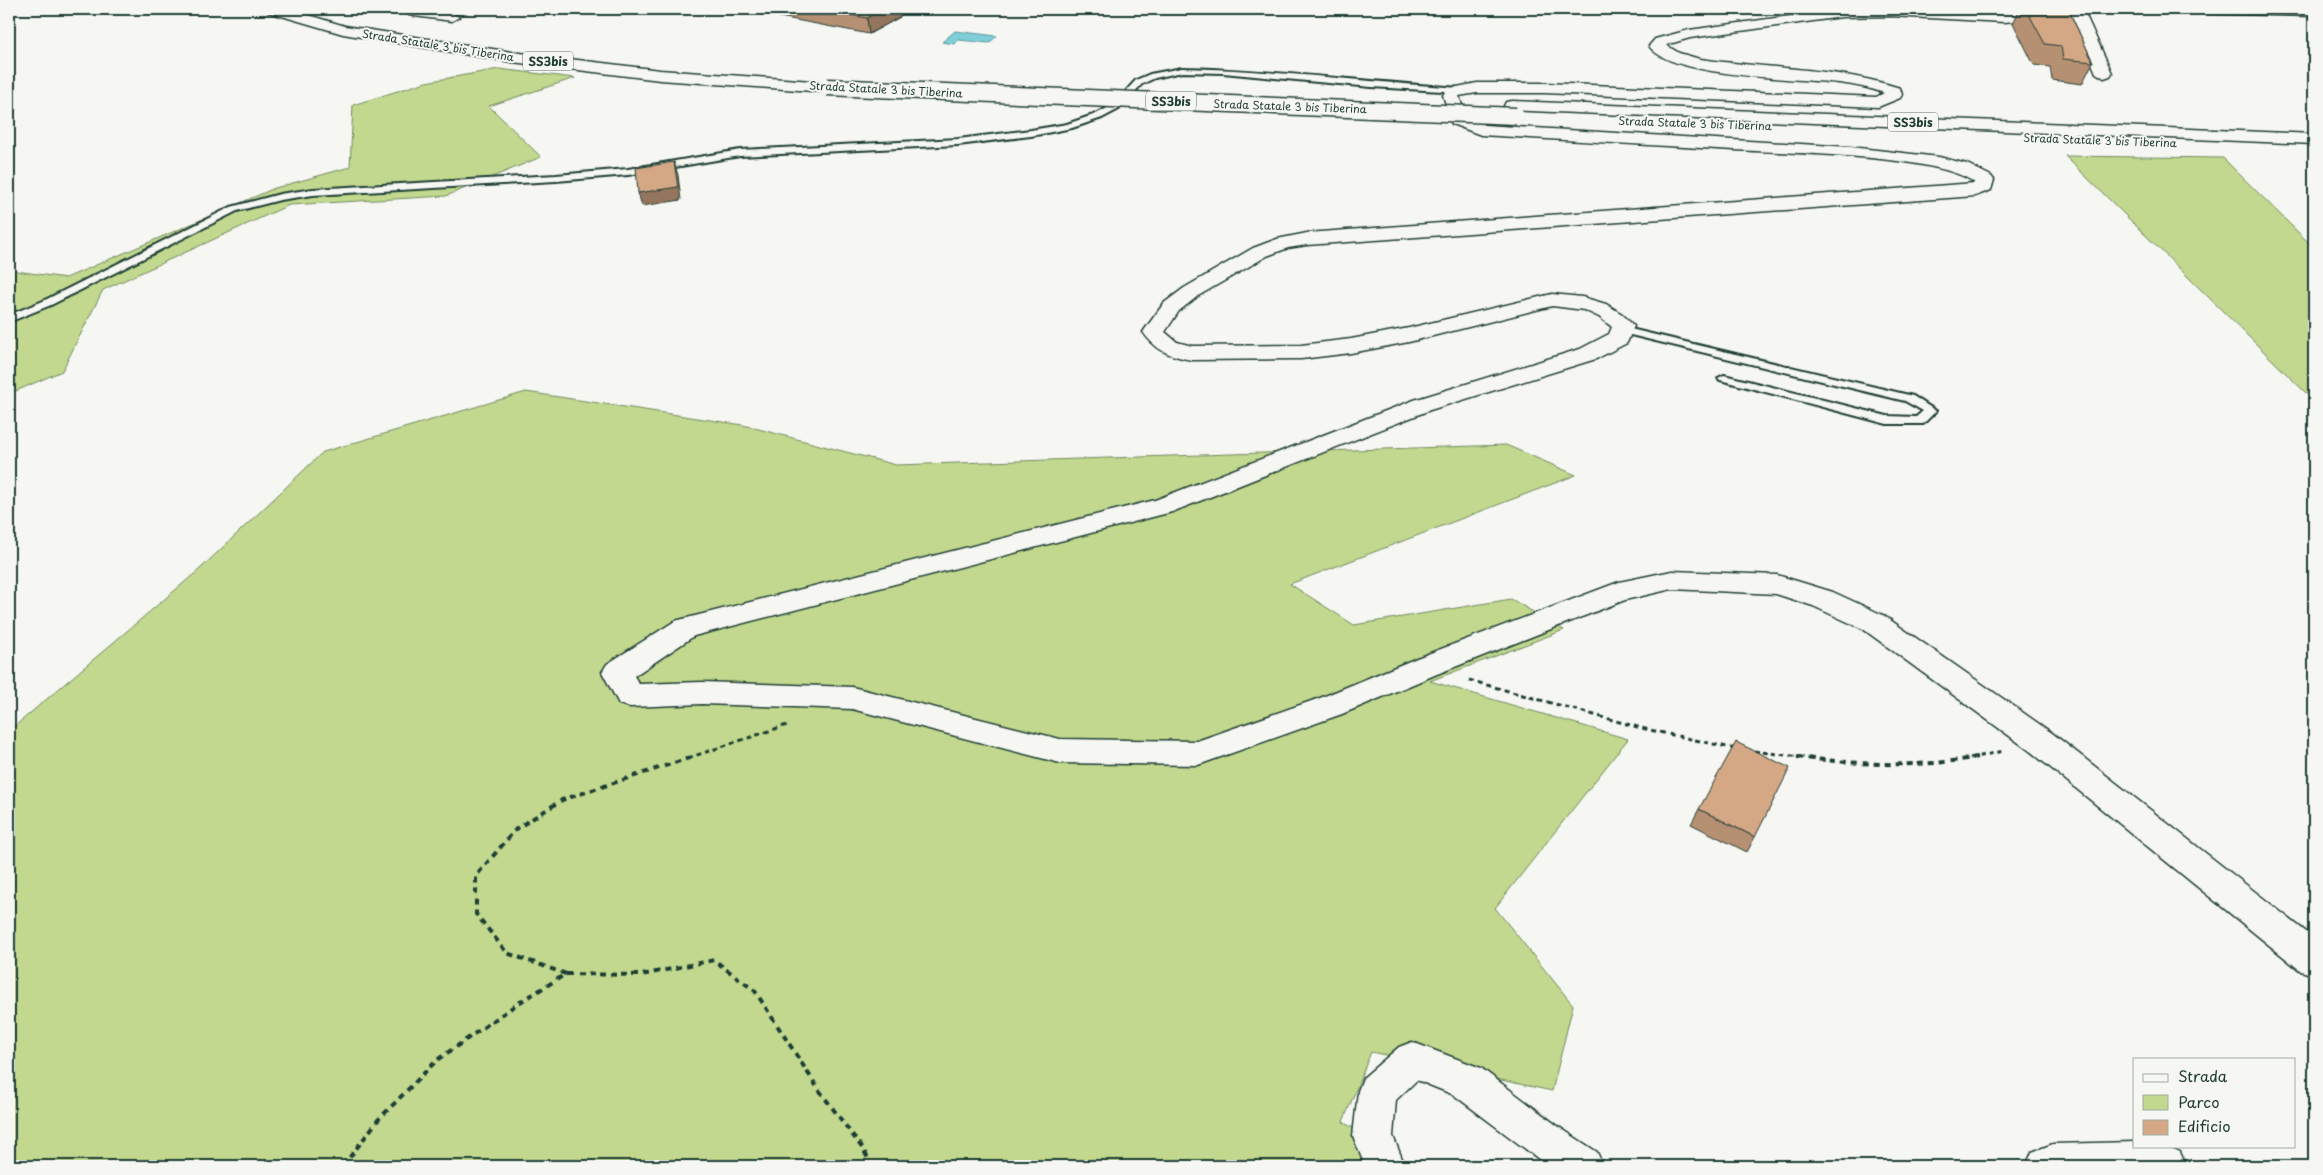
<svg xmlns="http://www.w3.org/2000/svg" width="2323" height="1175" viewBox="0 0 2323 1175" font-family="'Playpen Sans',sans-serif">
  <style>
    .green { fill: #c1d88e; stroke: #708a61 }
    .water { fill: #7fcfd9; stroke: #599597 }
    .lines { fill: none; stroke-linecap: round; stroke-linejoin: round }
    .lane-casing { stroke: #1f3d34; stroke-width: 4 }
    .street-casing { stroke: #1f3d34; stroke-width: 3 }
    .secondary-casing { stroke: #1f3d34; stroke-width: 3 }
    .highway-casing { stroke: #1f3d34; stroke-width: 3 }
    .path-far1 { stroke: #1f3d34; stroke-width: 3; stroke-dasharray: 5 4; stroke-linecap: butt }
    .path { stroke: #1f3d34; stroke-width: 4; stroke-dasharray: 6 5; stroke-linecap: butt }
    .lane { fill: #f6f6f2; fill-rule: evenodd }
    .street { fill: #f6f6f2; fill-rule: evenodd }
    .secondary { fill: #f6f6f2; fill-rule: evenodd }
    .highway { fill: #f6f6f2; fill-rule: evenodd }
    .highway-bridge-casing { stroke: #1f3d34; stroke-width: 19; stroke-linecap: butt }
    .highway-bridge { stroke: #f6f6f2; stroke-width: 16 }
    .wall { fill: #b69072; stroke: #1f3d34 }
    .shaded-wall { fill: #94755d; stroke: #1f3d34 }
    .building { fill: #d4a785; stroke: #1f3d34 }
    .labels { text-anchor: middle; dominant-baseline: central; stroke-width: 4; stroke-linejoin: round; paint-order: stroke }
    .far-street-label { font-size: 11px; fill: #1f3d34; stroke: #f6f6f2 }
    .shield { fill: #f6f6f2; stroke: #60746d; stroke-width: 1 }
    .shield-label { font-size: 12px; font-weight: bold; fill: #1f3d34 }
  </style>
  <rect width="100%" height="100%" fill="#f6f6f2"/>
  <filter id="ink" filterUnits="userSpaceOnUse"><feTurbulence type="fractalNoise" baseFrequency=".02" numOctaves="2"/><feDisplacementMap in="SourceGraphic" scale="10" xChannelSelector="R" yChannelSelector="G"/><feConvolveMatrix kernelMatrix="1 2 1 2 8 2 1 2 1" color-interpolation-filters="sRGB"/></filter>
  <g filter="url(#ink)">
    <!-- green -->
    <path class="green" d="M499,69L575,78L489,106L541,157L446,196L289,205L103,290L62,371L9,394V270L66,278L275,188L350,167L353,105L426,82Z
      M2065,156L2223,158L2314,248V401Z
      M526,392L743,425L896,465L1506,445L1576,475L1290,584L1354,625L1511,599L1564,630L1430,681L1628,739L1495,908L1573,1005L1552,1091L1371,1052L1343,1122L1416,1166H9V731L200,569L323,452Z"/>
    <!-- water -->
    <path class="water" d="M955,31L997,36L989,43L959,40L954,44L942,42Z"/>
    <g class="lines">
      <!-- lane casing -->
      <g class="lane-casing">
        <path id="lane" d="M1182,68C1275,70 1367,82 1460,88L1464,90L1460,92L1371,87L1223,73L1182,72L1155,78L1142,84L1119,109L1102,118L1072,128L1031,136L958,145L740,156L628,175L556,181L313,195L280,200L237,211L51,305L9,322V315L43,301L231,207L280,194L313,189L556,175L628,169L740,150L958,139L1031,130L1067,124L1096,114L1113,105L1136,80L1150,74Z
          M1622,327L1913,396L1936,411L1923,424H1887L1720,380L1718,378L1724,375L1887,416L1916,417L1923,411L1905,401L1618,332L1617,330Z"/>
      </g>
      <!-- street casing -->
      <g class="street-casing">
        <path id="street" d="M404,9L452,13L459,17L452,21L414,16L409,15Z
          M2069,9H2083L2112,73L2110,76L2104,78L2096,73Z"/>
      </g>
      <!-- secondary casing -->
      <g class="secondary-casing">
        <path id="secondary" d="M1841,9L2020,13L2023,9H2037V13L2028,20L2004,22L1890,16L1842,17L1690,38L1666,45L1679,53L1700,59C1767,69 1836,67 1900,88L1902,95L1900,98L1878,107L1544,93H1477L1459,96L1466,117L1484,125L1850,147L1939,157L1967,164L1991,176L1994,180L1991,190L1975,196L1307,245L1288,248L1267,256L1198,296L1179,311L1165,332L1177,342L1192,346L1301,345L1351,339L1409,328L1552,294L1582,297L1606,304L1622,314L1634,326L1627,343L1596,359L1430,410L1172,512L694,636L634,676L639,684L702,682L852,687L1060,739L1197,741L1320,698L1417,658L1619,582L1672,571L1777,575L1833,592L1883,615L2052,733L2314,938V975L2301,971L2030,751L1863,629L1813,606L1776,594L1672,589L1625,600L1437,674L1342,714L1198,765L1060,763L852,709L702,704L630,707L619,704L602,672L607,664L675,621L1155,500L1414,400L1580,349L1609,334L1612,327L1599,317L1584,310L1552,306L1409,342L1351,353L1301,359L1192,360C1170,356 1156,351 1143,332L1164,303L1184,288L1253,248L1277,239L1307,233L1975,183C1941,155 1785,153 1734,150C1650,145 1565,140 1481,135L1452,124L1443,95L1447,89L1477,83H1544L1876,97L1884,93C1870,88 1855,85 1839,83C1800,78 1671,78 1649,46L1655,39L1689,30Z
          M2184,9H2314V16L2191,13Z
          M1412,1042L1481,1068L1559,1127L1597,1152L1603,1166H1548L1454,1095L1417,1080L1396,1100L1393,1136L1405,1166H1365L1353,1136L1358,1091L1363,1078L1399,1047Z
          M2134,1142V1146H2167L2180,1152L2186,1166H2026L2032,1152L2053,1144Z"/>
      </g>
      <!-- highway casing -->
      <g class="highway-casing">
        <path id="highway" d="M266,9H288L345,26L512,52L660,70L827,82L835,87L827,92L660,80L512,62L343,34L268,12Z
          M1512,101L2314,134V144L1506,110L1504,106L1506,102Z"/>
      </g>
      <!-- path-far1 -->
      <path class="path-far1" d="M1469,680L1641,728L1736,749
        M1754,751L1808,758
        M688,758L790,724
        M1970,758L2004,751"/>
      <!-- path -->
      <path class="path" d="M1797,757C1856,764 1919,769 1977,757
        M566,974L642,975L714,960L755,991L819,1090L863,1149L872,1166
        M343,1166L378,1120L437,1060L517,1004L566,974L507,953L476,914V876L516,829L562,800L692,757"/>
      <!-- lane -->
      <use href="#lane" class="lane"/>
      <!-- street -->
      <use href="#street" class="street"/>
      <!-- secondary -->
      <use href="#secondary" class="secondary"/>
      <!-- highway -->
      <use href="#highway" class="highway"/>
      <!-- highway-bridge casing -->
      <g class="highway-bridge-casing">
        <path id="highway-bridge" d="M827,87L1516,116"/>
      </g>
      <!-- highway-bridge -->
      <use href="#highway-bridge" class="highway-bridge"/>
    </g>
    <!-- wall -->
    <path class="wall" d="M758,9H899L900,17L869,34L759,13Z
      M2006,9H2068L2093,62L2082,84L2052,80L2050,67L2034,65L2013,23L2019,11H2007Z
      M1699,809L1755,837L1747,852L1691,824Z"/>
    <!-- shaded-wall -->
    <path class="shaded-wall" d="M880,9H899L900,17L869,34L867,18Z
      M674,162L678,175L681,200L642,206L638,193Z"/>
    <!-- building -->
    <path class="building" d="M818,9H883L867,18Z
      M2026,9H2068L2093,62L2063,59L2061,46L2045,44Z
      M674,162L678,187L638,193L636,168Z
      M1736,742L1790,768L1755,837L1699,809Z"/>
  </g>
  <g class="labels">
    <!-- far-street labels -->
    <g class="far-street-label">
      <text transform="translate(438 45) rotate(9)">Strada Statale 3 bis Tiberina</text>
      <text transform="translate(886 89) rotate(3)">Strada Statale 3 bis Tiberina</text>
      <text transform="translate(1290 106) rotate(2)">Strada Statale 3 bis Tiberina</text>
      <text transform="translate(1695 123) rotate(2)">Strada Statale 3 bis Tiberina</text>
      <text transform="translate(2100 140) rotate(2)">Strada Statale 3 bis Tiberina</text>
    </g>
    <!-- shield labels -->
    <g class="shield">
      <rect x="523" y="51.5" width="50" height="19" rx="4"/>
      <rect x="1146" y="91.5" width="50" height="19" rx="4"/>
      <rect x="1888" y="112.5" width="50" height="19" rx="4"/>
    </g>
    <g class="shield-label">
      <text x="548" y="61">SS3bis</text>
      <text x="1171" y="101">SS3bis</text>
      <text x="1913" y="122">SS3bis</text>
    </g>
  </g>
  <!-- margin -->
  <rect width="2323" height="1175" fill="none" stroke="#f6f6f2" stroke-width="30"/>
  <rect x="15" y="15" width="2293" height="1145" fill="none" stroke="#1f3d34" stroke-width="2" filter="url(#ink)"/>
  <!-- legend -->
  <rect x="2133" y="1058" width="162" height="90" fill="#f6f6f2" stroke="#a0aca6"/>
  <rect x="2143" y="1074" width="25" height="8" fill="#f6f6f2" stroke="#a0aca6"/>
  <text x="2178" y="1082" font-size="15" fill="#1f3d34">Strada</text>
  <rect x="2143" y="1095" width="25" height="15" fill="#c1d88e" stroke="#a0aca6"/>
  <text x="2178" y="1108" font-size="15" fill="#1f3d34">Parco</text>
  <rect x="2143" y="1120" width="25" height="15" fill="#d4a785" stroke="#a0aca6"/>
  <text x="2178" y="1132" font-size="15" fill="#1f3d34">Edificio</text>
</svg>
